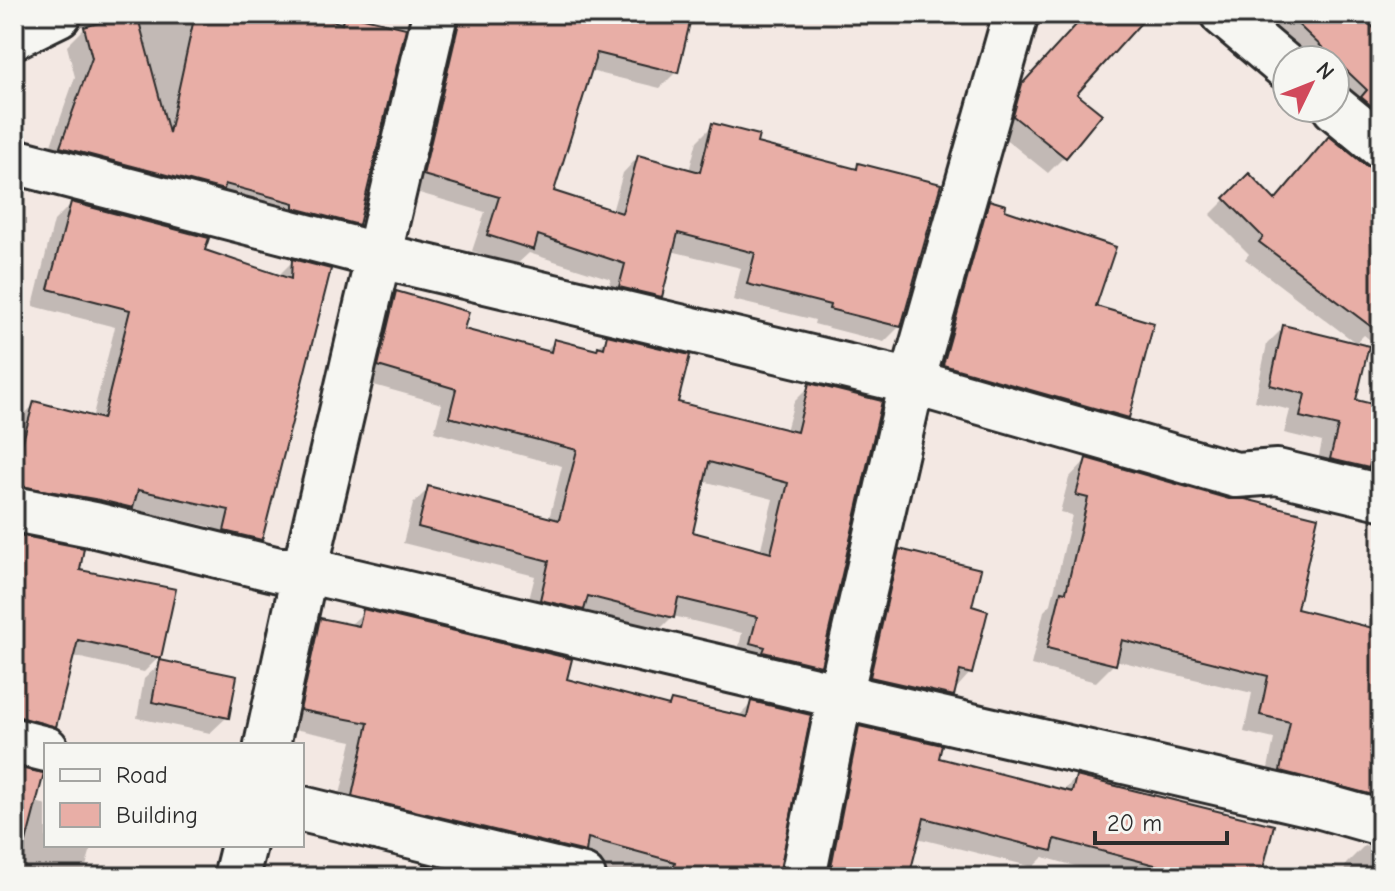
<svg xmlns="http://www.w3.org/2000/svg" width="1395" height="891" viewBox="0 0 1395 891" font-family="'Comic Neue',sans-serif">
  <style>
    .shadow { fill: #0003; fill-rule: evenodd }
    .building { fill: #e8aea6; stroke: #2b2b2b; stroke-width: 2; fill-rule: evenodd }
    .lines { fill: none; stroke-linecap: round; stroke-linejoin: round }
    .minor-casing { stroke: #2b2b2b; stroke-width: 50 }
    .minor { stroke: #f6f6f2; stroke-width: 44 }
  </style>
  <rect width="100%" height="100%" fill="#f3e8e3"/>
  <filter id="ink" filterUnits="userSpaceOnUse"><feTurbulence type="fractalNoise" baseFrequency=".0125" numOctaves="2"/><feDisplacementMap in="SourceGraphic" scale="16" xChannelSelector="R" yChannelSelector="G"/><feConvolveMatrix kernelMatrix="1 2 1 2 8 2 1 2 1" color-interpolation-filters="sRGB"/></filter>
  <g filter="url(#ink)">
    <!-- shadow -->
    <path class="shadow" d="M138,14H361L358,224L340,241L44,165L75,77L67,46L85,28Z
      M450,14H690L676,72L660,88L590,71L552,192L612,212L623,173L638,157L689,171L697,141L713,125L755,144L854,170L859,166L900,326L884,342L814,324L815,320L733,300L741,268L671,251L660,296L644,312L605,302L611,279L529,253L516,265L472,251L485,212L409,190Z
      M1087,14H1126L1074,94L1099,115L1064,157L1048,173L998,133L1006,103Z
      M1274,14H1356L1381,38V143L1335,90V60H1303L1253,36Z
      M1329,138L1364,167L1381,172V349L1364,335L1356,343L1245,259L1249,254L1210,215L1249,176L1273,202L1313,154Z
      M990,203L1003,212L1094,308L1127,417L1112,433L928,380L974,218Z
      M71,204L277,277L293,261L329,271L260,539L244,556L208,547L213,527L130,509L114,524L14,504V435L18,420L35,404L92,419L115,327L33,306L54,221Z
      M396,293L461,330L544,352L555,341L594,351L608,338L676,403L786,431L794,402L810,386L819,665L803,681L736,659L742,633L673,616L656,633L525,615L535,576L403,543L413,504L429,488L549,519L562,466L434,432L442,404L363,382L380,309ZM703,481L773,499L760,552L691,534Z
      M1284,327L1353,401L1381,408V487L1315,475L1322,442L1284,433L1290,410L1255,401L1267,344Z
      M1086,460L1294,610L1368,628L1377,597L1381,592V823L1264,788L1274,739L1244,732L1252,693L1115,660L1114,664L1096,682L1031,665L1044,611L1051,604L1072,515L1060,512L1069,478Z
      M14,537L78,572L159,657L144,672L72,656L54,726L39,741L14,734Z
      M900,551L970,607V673L936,711L855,693L884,567Z
      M364,612L565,680L666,707L672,702L738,717L752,703L777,877H584L336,813L352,741L284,727L303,638L321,620L349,626Z
      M161,663L227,717L210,733L137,718L144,679Z
      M860,728L936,759L1062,792L1076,778L1259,877H1114L1043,857L1033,867L917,838L907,877H831L857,746H853L826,877H816L842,746Z
      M14,769L36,802L46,805V845H92L83,877H14Z
      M1364,846L1381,849V877H1343L1346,864Z
      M424,866L468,877H413Z"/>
    <!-- building -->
    <path class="building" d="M130,14H137L169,133L195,14H311L342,24L344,14H347L406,28L359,225L294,208V203L225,184L224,190L60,147L92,58L84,27Z
      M461,14H692L678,73L597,53L554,191L622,213L638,155L700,172L712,123L759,135L757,143L857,169L858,163L941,184L901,327L829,309L830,305L747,284L755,253L678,233L662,297L619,287L625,264L538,235L534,250L487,235L499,197L423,175Z
      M1086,14H1149L1077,94L1102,114L1066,158L1013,116L1022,84Z
      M1287,14H1359L1381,35V114L1361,97L1367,90Z
      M1329,136L1365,165L1376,170H1381V297L1373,328L1259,242L1263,237L1224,198L1249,173L1275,200Z
      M989,200L1006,205L1005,210L1116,247L1096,306L1154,323L1129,418L943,365Z
      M71,202L209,238L205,250L291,279L292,259L331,269L262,540L224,531L229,510L138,490L133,508L100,500L14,485V473L34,401L103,419L130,310L48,289Z
      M396,291L469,312L464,329L551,352L554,339L597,350L598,346L604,348L607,335L690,355L678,402L797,432L809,383L882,401L821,666L763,652L765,647L750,643L757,617L678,598L674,618L588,596L584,610L540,600L549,561L418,527L428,486L559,520L577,450L449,417L456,389L378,366ZM709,462L788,483L771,553L693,532Z
      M1283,325L1369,346L1356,400L1381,406V421L1369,468L1330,459L1338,426L1300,417L1305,394L1270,385Z
      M1086,458L1229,499H1245L1318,517L1297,609L1381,630V797L1280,771L1290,722L1260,715L1268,676L1122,640L1116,665L1047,648L1061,591L1066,592L1088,498L1076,495Z
      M14,534L84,548L80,570L176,589L161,658L78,640L56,727L20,717H14Z
      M899,549L981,569L972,606L988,611L972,674L960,671L954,696L870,677Z
      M363,609L572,659L567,679L669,706L671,700L747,717L751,701L811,715L779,877H672L675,862L588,838L586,852L352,796L368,723L300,710L320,618L359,626Z
      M160,660L237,676L229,718L152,702Z
      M859,726L942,745L939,758L1072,792L1076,776L1274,825L1261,877H1201L1055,839L1052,851L924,818L909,877H829Z
      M14,767L44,773L26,842L14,840Z
      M423,864L477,877H420Z"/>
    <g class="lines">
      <!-- minor casing -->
      <g class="minor-casing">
        <path id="minor" d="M1223,14L1287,68
          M14,36L59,14
          M1335,108L1381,146
          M14,161L380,256L912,382L1236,475L1277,472L1381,497
          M14,509L95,525L279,570H305L840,696L1321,806L1381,823
          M14,741L46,749
          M267,745L305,570L435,14
          M302,809L583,877
          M236,877L244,845
          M803,877L840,696L912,382L1016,14"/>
      </g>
      <!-- minor -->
      <use href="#minor" class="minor"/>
    </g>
  </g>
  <!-- margin -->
  <rect width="1395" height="891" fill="none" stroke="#f6f6f2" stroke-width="48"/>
  <rect x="24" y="24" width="1347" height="843" fill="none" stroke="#2b2b2b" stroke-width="3" filter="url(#ink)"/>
  <!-- legend -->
  <rect x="44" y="743" width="260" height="104" fill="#f6f6f2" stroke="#a5a5a2" stroke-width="2"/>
  <rect x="60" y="769" width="40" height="12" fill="#f6f6f2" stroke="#a5a5a2" stroke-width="2"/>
  <text x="116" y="783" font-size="24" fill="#2b2b2b">Road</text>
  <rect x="60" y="803" width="40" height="24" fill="#e8aea6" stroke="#a5a5a2" stroke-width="2"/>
  <text x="116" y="823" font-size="24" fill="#2b2b2b">Building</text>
  <!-- north arrow -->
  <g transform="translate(1311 84) rotate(47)"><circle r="38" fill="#f6f6f2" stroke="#a5a5a2" stroke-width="2"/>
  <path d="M0-6L14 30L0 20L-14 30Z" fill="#d1495b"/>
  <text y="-12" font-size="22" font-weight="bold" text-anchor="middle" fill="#2b2b2b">N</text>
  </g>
  <!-- scale -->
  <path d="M1095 831v12h132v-12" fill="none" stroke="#2b2b2b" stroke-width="4"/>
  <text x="1107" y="831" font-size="24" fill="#2b2b2b" stroke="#f6f6f2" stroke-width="6" paint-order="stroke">20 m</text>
</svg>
